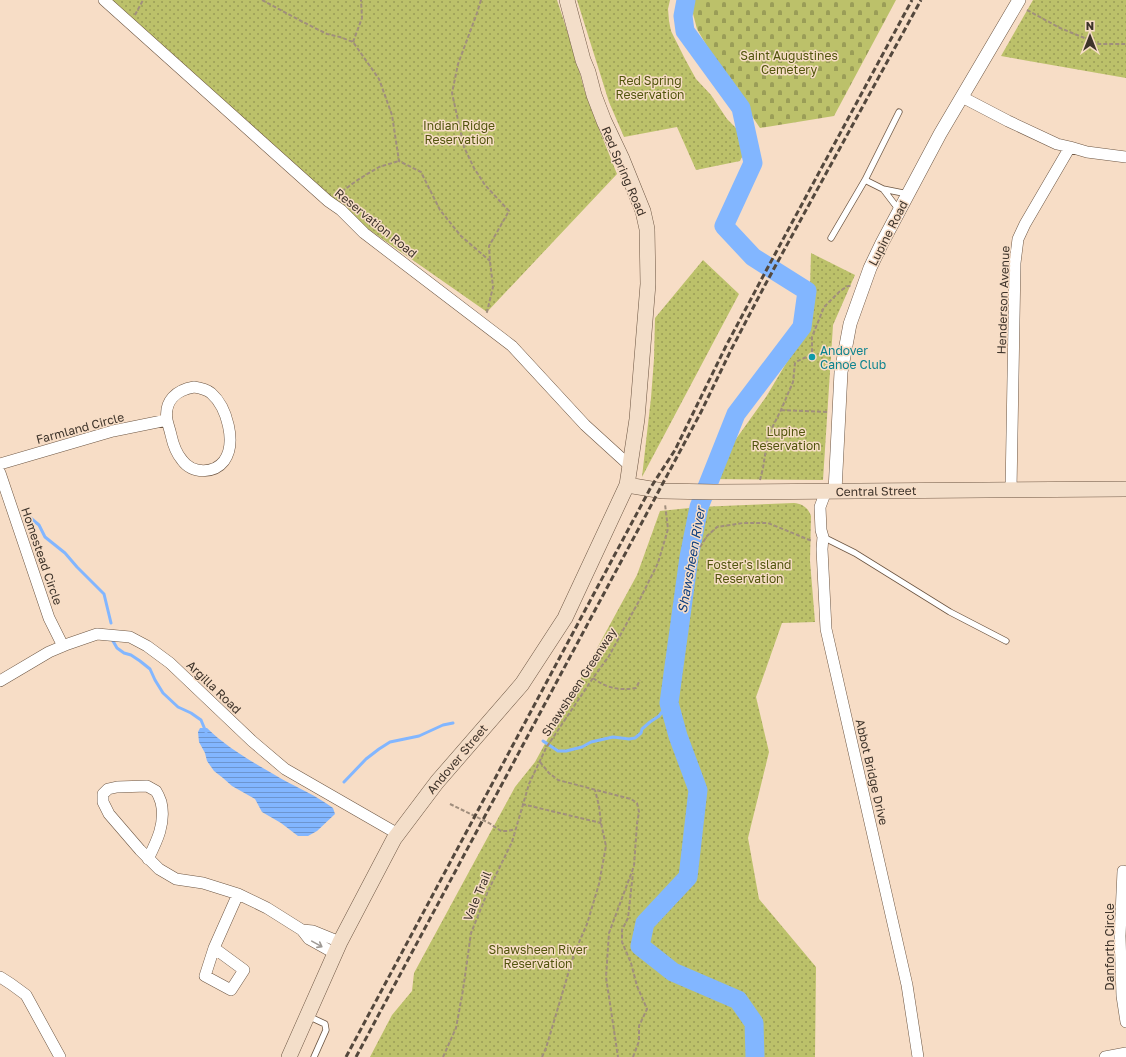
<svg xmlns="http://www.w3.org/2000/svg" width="1126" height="1057" viewBox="0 0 1126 1057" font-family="'Golos Text',sans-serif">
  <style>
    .cemetery { fill: url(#cemetery-stones) }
    .park { fill: url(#park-dots) }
    .water { fill: url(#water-rules) }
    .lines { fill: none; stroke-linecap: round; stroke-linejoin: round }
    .stream { stroke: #82b6ff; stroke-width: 3 }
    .river { stroke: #82b6ff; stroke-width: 19 }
    .service-casing { stroke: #6d5643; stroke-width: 7 }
    .minor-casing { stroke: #6d5643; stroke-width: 12 }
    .tertiary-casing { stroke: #6d5643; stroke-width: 14 }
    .secondary-casing { stroke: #6d5643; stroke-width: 16 }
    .path { stroke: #a08e7d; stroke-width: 2; stroke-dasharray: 4 2; stroke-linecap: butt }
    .service { stroke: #fff; stroke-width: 5.5 }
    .minor { stroke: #fff; stroke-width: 11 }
    .tertiary { stroke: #fff; stroke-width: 13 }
    .secondary { stroke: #f3dec9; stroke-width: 15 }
    .rail { stroke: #54483d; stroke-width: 3; stroke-dasharray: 6 3; stroke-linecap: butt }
    .oneway { stroke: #9e9994 }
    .culture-dot { fill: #0f9aa8; stroke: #f7ddc6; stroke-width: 1.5 }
    .labels { text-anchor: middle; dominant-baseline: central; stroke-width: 3; stroke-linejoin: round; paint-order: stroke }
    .park-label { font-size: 12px; fill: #51540c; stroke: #f7ddc6 }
    .street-label { font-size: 12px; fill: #3d332a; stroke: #f7ddc6 }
    .culture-label { font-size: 12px; fill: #0d838f; stroke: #f7ddc6; text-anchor: start }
    .water-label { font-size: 13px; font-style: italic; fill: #0e3f7f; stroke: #f7ddc6 }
  </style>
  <defs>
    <pattern id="cemetery-stones" width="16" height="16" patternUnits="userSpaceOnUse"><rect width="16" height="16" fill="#bcc16a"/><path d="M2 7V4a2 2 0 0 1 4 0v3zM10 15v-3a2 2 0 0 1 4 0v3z" fill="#9a9d57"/></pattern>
    <pattern id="park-dots" width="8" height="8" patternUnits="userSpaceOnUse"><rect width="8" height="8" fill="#bcc16a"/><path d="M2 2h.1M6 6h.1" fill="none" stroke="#9a9d57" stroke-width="1.8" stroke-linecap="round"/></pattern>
    <pattern id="water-rules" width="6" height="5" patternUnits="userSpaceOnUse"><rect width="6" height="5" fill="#82b6ff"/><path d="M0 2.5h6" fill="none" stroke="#6c95cf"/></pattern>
  </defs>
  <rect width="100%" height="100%" fill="#f7ddc6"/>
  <!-- cemetery -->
  <path class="cemetery" d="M694,0H896L834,116L760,128L722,72L697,29L692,10Z"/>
  <!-- park -->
  <path class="park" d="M104,0H557L575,55L584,89L597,124L617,174L487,312L341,210Z
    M577,0H670L668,9L669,21L671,31L685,59L696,79L711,95L727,119L739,131L745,143L746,148L740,161L696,170L677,127L624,137L609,102Z
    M1033,0H1126V78L1001,56Z
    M811,253L855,275L833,325L823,480L704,479L736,439L766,397L809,325Z
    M703,260L739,294L642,477L651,398L654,359L655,318Z
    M794,503C802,504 808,507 811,516L810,561L815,622L782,623L756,697L769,752L748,838L759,899L816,967L815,1057H370L392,1015L412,991L414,973L515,787L535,762L637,575L660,511L699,507Z"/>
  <!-- water -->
  <path class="water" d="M200,728H207C227,748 256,764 280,778C298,788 317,796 333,808L335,814L317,831L308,836H298L281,823L262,812L255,799L232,786L223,778L214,771L207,761L205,753L199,742L198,732Z"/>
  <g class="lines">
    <!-- stream -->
    <path class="stream" d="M27,515L39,525L45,537L65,553L77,567L104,594L111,623
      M113,641L117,648L124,653L131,655L140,661L150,669L155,680L163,693L178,707L191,713L201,720L206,732
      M543,741L558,751H566L582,747L591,742L613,737L629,739L635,738L641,733L642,729L650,722L659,716L669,703
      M344,782L366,759L379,749L390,742L419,736L443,725L453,723"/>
    <!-- river -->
    <path class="river" d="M686,0L683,16L685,31L741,108L753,163L724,226L753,257L807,291L802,327L736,414L699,507L689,557L669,703L678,736L698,790L688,877L645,923L640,946L673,972L738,1000L754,1023L755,1057"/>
    <!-- service casing -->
    <g class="service-casing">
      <path id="service" d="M865,180L883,189
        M899,210L883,189L908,194
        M831,238L865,180L899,112
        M823,537L855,553L950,612L1006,641
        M308,1016L325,1024L326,1030L314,1057"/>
    </g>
    <!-- minor casing -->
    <g class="minor-casing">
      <path id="minor" d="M104,0L328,201L341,210L364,233L512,346L585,425L630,466
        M962,97L1008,121L1057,144L1070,147L1025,224L1018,239L1015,263L1011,490
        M1070,147L1087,152L1126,157
        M194,387C201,388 206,389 211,393C227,407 237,443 224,461C214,474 192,474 182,460C176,453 173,444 171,435C170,430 168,425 167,420C164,401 176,390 194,387Z
        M0,464L113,431L167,420
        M0,473L49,618L63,646
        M826,491L820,507L821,530L823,537L822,549L826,629L907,985L918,1057
        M0,681L49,652L68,644L97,634L130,637L147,646L170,663L252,741L285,769L398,834
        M148,859C157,841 166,823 161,802C160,799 158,794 156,791L147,786L117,787L108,789L103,794V802L109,814L140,850L159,869L176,879L203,883L238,894L267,908L302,930L309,939L336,954
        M1123,871L1120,936L1122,996L1126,1022
        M302,930L313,931L340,942
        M214,948L244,970L231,990L205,976L214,948L238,894
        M0,977L11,984L26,995L60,1057
        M1105,1057L1126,1053"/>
    </g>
    <!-- tertiary casing -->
    <g class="tertiary-casing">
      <path id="tertiary" d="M835,491L841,372L850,324L870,268L882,243L940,134L1019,0"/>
    </g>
    <!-- secondary casing -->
    <g class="secondary-casing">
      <path id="secondary" d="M627,485L663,491L714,492L1126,489
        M289,1057L340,942L394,839L437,782L522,684L565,618L627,485L637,419L648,284L647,229L643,211L622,159L604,121L594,95L588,72L583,60L567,0"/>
    </g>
    <!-- path -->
    <path class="path" d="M262,0L301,21L327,34L340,37L353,42L379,79L392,115L399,161L421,172L440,210L461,236L490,261
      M481,0L477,13L458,64L452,93L464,147L474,168L485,185L509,211L489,246L490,261L493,287L487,312L485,314
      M1027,10L1060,28L1099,44H1126
      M135,15L143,0
      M353,42L362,18L361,0
      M337,195L359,179L379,167L399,161
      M781,410L828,412
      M760,480L763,468L768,436L781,410L793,382L795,363C801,358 806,359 812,353V337L824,307L840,291L848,286H851
      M700,547L707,536L717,527L743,523H768L812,541
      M593,678C606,688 620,691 636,688L640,680
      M540,762L549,773L558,780L631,799L637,803L639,812L637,824L634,866L609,933L606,977L618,1057
      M450,804L489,823L501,831H508L516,829
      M522,804L601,823
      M443,1057L456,1028L463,990L471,933L488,891L512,842L529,784L546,748L593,678L609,656L640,599L658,563L668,529L665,504
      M542,1057L546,1048L574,954L587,924L599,884L606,846L601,823L599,806L595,790
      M633,1057L639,1041V1026L647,1009L637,986L631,963L622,942V930L628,918L633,873"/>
    <!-- service -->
    <use href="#service" class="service"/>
    <!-- minor -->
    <use href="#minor" class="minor"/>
    <!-- tertiary -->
    <use href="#tertiary" class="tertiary"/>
    <!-- secondary -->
    <use href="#secondary" class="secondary"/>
    <!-- rail -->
    <path class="rail" d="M346,1057L651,487L675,450L726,346L760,282L912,0
      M356,1057L701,412L732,348L765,285L921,0"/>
  </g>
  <!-- one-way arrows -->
  <defs><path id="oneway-shaft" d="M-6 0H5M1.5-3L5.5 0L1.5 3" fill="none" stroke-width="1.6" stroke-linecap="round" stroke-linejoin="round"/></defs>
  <use class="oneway" href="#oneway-shaft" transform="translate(317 944) rotate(29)"/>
  <!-- markers -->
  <circle class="culture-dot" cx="812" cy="357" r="4"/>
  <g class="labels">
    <!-- park labels -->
    <g class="park-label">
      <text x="789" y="55">Saint Augustines<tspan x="789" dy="14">Cemetery</tspan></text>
      <text x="650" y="80">Red Spring<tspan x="650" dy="14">Reservation</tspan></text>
      <text x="459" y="125">Indian Ridge<tspan x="459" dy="14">Reservation</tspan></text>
      <text x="786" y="431">Lupine<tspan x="786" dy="14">Reservation</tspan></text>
      <text x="749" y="564">Foster's Island<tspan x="749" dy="14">Reservation</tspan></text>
      <text x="538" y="949">Shawsheen River<tspan x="538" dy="14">Reservation</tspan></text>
    </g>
    <!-- street labels -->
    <g class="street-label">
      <text transform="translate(624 171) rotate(67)">Red Spring Road</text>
      <text transform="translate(376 223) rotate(39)">Reservation Road</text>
      <text transform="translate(888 233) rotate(-63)">Lupine Road</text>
      <text transform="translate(1003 300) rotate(-88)">Henderson Avenue</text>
      <text transform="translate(80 428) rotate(-15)">Farmland Circle</text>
      <text transform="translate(876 491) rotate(-1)">Central Street</text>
      <text transform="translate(42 556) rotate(71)">Homestead Circle</text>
      <text transform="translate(579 682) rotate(-57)">Shawsheen Greenway</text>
      <text transform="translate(214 687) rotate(44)">Argilla Road</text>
      <text transform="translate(457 759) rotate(-50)">Andover Street</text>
      <text transform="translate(872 772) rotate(77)">Abbot Bridge Drive</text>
      <text transform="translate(477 896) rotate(-67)">Vale Trail</text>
      <text transform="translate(1109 947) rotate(-90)">Danforth Circle</text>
    </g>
    <!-- culture labels -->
    <g class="culture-label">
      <text x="820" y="350">Andover<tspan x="820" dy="14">Canoe Club</tspan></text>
    </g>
    <!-- water labels -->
    <g class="water-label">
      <text transform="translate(691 560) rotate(-80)">Shawsheen River</text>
    </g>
  </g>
  <!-- north arrow -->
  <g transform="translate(1090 36)" stroke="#f7ddc6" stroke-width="3" paint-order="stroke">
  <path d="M0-3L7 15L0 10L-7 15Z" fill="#3d332a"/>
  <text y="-6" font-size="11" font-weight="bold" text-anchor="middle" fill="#3d332a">N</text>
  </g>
</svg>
